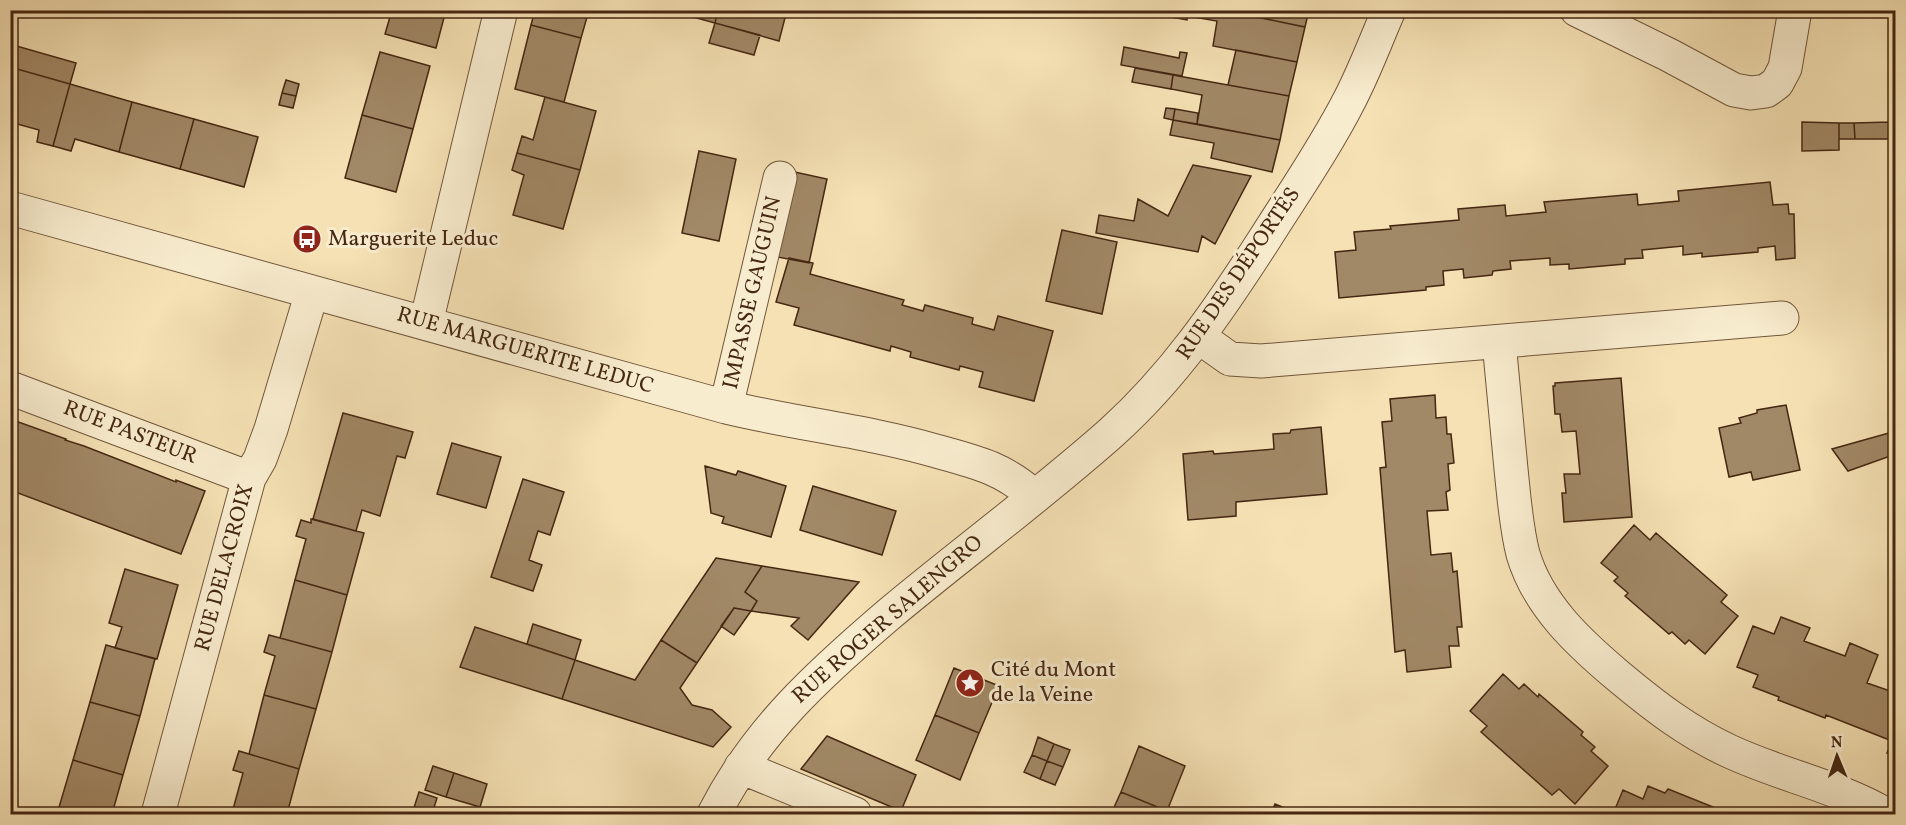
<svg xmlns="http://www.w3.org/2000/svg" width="1906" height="825" viewBox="0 0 1906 825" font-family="Vollkorn,serif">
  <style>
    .building { fill: #a18866; stroke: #452712; stroke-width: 1.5 }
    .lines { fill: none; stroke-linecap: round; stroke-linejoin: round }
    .minor-casing { stroke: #71563a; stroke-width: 35 }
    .minor { stroke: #f8ecce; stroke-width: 33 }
    .labels { text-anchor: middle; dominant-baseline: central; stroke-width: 6; stroke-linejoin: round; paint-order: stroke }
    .poi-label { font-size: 22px; fill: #452712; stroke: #f8ecce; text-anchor: start }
    .street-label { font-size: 22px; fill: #452712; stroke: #f8ecce }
  </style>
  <rect width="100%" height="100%" fill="#f5e1b4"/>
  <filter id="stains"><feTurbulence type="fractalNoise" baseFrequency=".00333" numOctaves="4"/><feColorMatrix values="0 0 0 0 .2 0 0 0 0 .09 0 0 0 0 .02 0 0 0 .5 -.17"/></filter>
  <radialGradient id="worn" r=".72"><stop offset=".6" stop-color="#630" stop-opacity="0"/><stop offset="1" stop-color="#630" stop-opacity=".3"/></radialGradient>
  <!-- building -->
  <path class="building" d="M392,10H446L436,48L385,34Z
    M535,10H589L581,38L531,25Z
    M668,10H718L715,23Z
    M718,10H787L779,41L715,23Z
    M1166,10H1222L1305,27L1297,62L1213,46L1217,21L1188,16L1187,20L1165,16Z
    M1244,10H1309L1305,27L1243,14Z
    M715,23L760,35L754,55L709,43Z
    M531,25L581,38L564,102L515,89Z
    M13,45L76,63L70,84L10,67Z
    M1124,47L1179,58L1180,52L1187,53L1182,76L1121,65Z
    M1236,50L1297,62L1289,96L1228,85Z
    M380,52L430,66L413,129L362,115Z
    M10,67L70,84L53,146L37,142L39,130L10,122Z
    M1135,68L1173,75L1171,89L1132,82Z
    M1173,75L1289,96L1280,140L1197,124L1202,95L1171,89Z
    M286,80L299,84L296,96L282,93Z
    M70,84L132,102L119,152L75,139L71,151L53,146Z
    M282,93L296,96L293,108L279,105Z
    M545,97L596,111L580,170L517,153L522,136L533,140Z
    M132,102L194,119L180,169L119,152Z
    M1166,108L1175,109L1173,120L1164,118Z
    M1175,109L1198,113L1197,124L1173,120Z
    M362,115L413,129L396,192L345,178Z
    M194,119L258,137L244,187L180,169Z
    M1173,120L1280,140L1272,172L1211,158L1214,143L1170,135Z
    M1802,122L1839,123V150L1802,151Z
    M1889,122H1896V139H1889Z
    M1889,122V139H1855L1854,123Z
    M1839,123H1854L1855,139H1839Z
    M699,151L736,159L719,241L682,233Z
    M517,153L580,170L563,229L513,215L524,175L512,170Z
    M1193,165L1251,176L1215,244L1202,236L1198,252L1096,233L1099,215L1134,221L1138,199L1168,216Z
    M790,171L827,179L809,263L772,256Z
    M1770,182L1773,205L1788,204L1789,214H1794L1795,258L1776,260L1775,246L1758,248V252L1702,257V253L1683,255V246L1642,250L1643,258L1625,259V264L1569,269V264L1550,265V258L1510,261L1511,269L1493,271L1492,275L1464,278L1463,269L1443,271L1444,285L1426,287V290L1339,298L1335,252L1356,250L1354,232L1391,229L1390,226L1459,220L1458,209L1505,205L1506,216L1546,212L1544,202L1637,194L1638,205L1679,201L1678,191Z
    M1062,230L1117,242L1102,314L1046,301Z
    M789,258L813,263L810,274L904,300L902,305L923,311L925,305L973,318L972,324L994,330L998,316L1053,331L1034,401L979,387L983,372L960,366L959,370L910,357L911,352L891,346L890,351L794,325L799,308L776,302Z
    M1621,378L1632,517L1564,522L1562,493H1566L1564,474H1580L1576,431L1562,432L1560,414H1555L1553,386H1555V383Z
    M1435,395L1436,418L1446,417L1447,434H1451L1454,463L1448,464L1450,490L1446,492L1448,510L1427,511L1431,555L1451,553L1453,572L1457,571L1462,627H1457L1459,646H1449L1451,667L1407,672L1405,650L1395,652L1380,468L1386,467L1382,422L1392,421L1390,399Z
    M1786,405L1800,470L1753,480L1751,472L1729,477L1719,428L1741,423L1739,418L1757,413V410Z
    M343,413L413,432L405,458L397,456L380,516L362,510L356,531L313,519Z
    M10,419L66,439L65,440L84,446L176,482V480L205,491L181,554L10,490Z
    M1321,427L1327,494L1236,502V516L1188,520L1183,454L1213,451L1214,454L1274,449L1273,434L1290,433L1291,430Z
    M1896,431V454L1848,471L1832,449Z
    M452,443L501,457L486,508L437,494Z
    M705,466L736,475L738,471L786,486L771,537L722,523L724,517L711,513Z
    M523,479L564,492L550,535L538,531L529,560L542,565L533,591L491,577Z
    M813,486L896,511L882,555L800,530Z
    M311,519L364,533L347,595L295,580L306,539L296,536L301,520L311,523Z
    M1634,525L1650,540L1656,533L1727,595L1721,602L1738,616L1705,654L1689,640L1685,644L1672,632L1669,634L1625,596L1628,593L1614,581L1618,577L1601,563Z
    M716,558L762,566L745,592L757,601L751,611L734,608L697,663L661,640Z
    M762,566L859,582L808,640L791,626L799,618L751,611L757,601L745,592Z
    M125,569L178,585L157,659L115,648L122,627L109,623Z
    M295,580L347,595L332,652L280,638Z
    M734,608L751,611L734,635L721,626Z
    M1781,617L1810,628L1804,641L1845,656L1850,643L1878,655L1867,683L1896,693V756L1887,753L1892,741L1826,715L1825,718L1778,700L1779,697L1753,687L1758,675L1737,667L1753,626L1774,634Z
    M533,624L581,640L575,660L527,644Z
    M475,627L575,660L562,699L460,667Z
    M269,635L332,652L316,709L264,695L275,656L264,652Z
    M661,640L697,663L680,688L692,705L712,710L731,727L713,747L562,699L575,660L635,680Z
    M106,645L155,659L140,716L90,702Z
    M954,668L999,686L979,733L935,715Z
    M1503,674L1519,689L1524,684L1538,697L1539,694L1583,732L1581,735L1595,747L1591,751L1608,766L1575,804L1559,789L1552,795L1481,732L1487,726L1470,711Z
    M264,695L316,709L299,769L249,754Z
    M90,702L140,716L123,775L73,760Z
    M935,715L979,733L960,780L916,760Z
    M827,736L916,775L901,811L801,769Z
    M1038,737L1054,744L1047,761L1032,755Z
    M1054,744L1070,750L1063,767L1047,761Z
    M1139,746L1185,766L1167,811L1121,792Z
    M239,751L299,769L287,814H239L232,813L243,773L233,770Z
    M1032,755L1047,761L1040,779L1024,772Z
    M73,760L123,775L112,814H57Z
    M1047,761L1063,767L1055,785L1040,779Z
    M433,766L454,773L446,797L425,790Z
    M454,773L487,784L480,807L446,797Z
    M1648,786L1665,793L1668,789L1718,809V813L1721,814H1613L1623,790L1643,799Z
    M419,792L437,798L432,814H412Z
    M1121,792L1167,811L1166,814H1111Z
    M1275,804L1299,814H1271Z"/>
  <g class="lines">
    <!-- minor casing -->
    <g class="minor-casing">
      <path id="minor" d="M1577,10L1669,55L1734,90L1751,93L1766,91L1777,83L1785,68L1795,10
        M10,208L726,407C796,424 867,431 936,451C976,462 1003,468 1034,496
        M426,323L501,10
        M1199,337L1230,359L1261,361L1782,318
        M1499,342C1503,384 1507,427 1511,469C1514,497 1516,527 1523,554C1538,605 1578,642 1617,675C1653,705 1686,731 1729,751C1780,775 1837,786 1885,814
        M10,388L249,478
        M726,407L780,178
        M741,767L855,814
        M158,814L249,478L260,459L271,429L312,292
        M714,814C756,731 818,675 888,615C962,553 1040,496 1112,432C1174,376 1219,310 1264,240C1293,194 1325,148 1350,99C1365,70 1376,40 1389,10"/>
    </g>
    <!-- minor -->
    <use href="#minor" class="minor"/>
  </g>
  <!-- icons -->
  <defs>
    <g id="bus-disc" transform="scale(1.5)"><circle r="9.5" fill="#8f2418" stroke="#f8ecce"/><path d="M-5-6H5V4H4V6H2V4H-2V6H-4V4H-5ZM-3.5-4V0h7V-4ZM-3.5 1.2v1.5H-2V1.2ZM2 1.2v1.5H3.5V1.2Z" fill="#fff"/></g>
    <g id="sight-disc" transform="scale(1.5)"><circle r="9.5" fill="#8f2418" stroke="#f8ecce"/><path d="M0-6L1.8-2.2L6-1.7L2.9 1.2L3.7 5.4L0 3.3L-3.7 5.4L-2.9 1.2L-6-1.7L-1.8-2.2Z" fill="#fff"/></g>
  </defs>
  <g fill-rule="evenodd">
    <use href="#bus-disc" x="307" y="239"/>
    <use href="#sight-disc" x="970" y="683"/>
  </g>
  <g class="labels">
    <!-- poi labels -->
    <g class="poi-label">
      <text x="328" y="239">Marguerite Leduc</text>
      <text x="991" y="670">Cité du Mont<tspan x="991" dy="25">de la Veine</tspan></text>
    </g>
    <!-- street labels -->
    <g class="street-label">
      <text transform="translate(1239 274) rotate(-56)">RUE DES DÉPORTÉS</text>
      <text transform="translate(753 293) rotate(-77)">IMPASSE GAUGUIN</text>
      <text transform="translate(525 351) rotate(16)">RUE MARGUERITE LEDUC</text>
      <text transform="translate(130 433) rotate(21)">RUE PASTEUR</text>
      <text transform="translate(225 568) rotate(-75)">RUE DELACROIX</text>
      <text transform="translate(888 620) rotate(-41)">RUE ROGER SALENGRO</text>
    </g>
  </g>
  <!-- margin -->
  <rect width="1906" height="825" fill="none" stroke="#f5e1b4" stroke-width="36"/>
  <rect x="12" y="12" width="1882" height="801" fill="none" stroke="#452712" stroke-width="3"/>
  <rect x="18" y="18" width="1870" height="789" fill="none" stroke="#452712" stroke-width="1.5"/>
  <!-- north arrow -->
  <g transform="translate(1837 756) rotate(358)" stroke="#f8ecce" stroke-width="4.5" paint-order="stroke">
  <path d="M0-4.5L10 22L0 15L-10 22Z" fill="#452712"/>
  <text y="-9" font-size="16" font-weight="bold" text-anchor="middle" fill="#452712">N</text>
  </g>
  <rect width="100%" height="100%" filter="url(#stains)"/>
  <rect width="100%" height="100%" fill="url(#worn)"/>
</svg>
